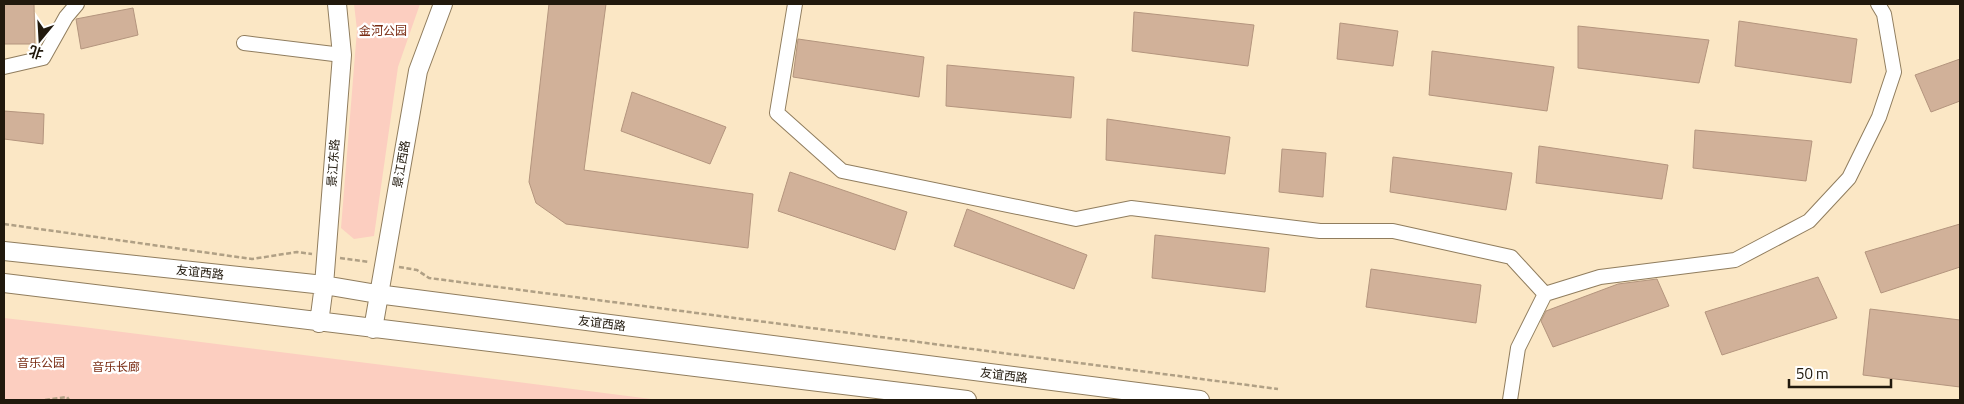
<svg xmlns="http://www.w3.org/2000/svg" width="1964" height="404" viewBox="0 0 1964 404" font-family="'Titillium Web','Noto Sans SC',sans-serif">
  <style>
    .green { fill: #fccec0 }
    .building { fill: #d1b199; stroke: #b4957e }
    .lines { fill: none; stroke-linecap: round; stroke-linejoin: round }
    .minor-casing { stroke: #907d5e; stroke-width: 16 }
    .major-casing { stroke: #907d5e; stroke-width: 20 }
    .path { stroke: #b0a085; stroke-width: 2.5; stroke-dasharray: 5 2.5; stroke-linecap: butt }
    .minor { stroke: #fff; stroke-width: 14 }
    .major { stroke: #fff; stroke-width: 18 }
    .labels { text-anchor: middle; dominant-baseline: central; stroke-width: 4.5; stroke-linejoin: round; paint-order: stroke }
    .park-label { font-size: 12px; fill: #7a2d14; stroke: #fff }
    .street-label { font-size: 12px; fill: #21190d; stroke: #fff }
  </style>
  <rect width="100%" height="100%" fill="#fbe7c5"/>
  <!-- green -->
  <path class="green" d="M354,4H420L398,67L374,236L354,239L341,228L357,30Z
    M4,318L83,327L659,400H4Z"/>
  <!-- building -->
  <path class="building" d="M4,4H34L35,44H4Z
    M549,4H606L584,170L753,194L748,248L566,224L536,203L529,182Z
    M133,8L138,35L81,49L76,19Z
    M1134,12L1254,25L1248,66L1132,51Z
    M1739,21L1857,39L1851,83L1735,66Z
    M1340,23L1398,31L1393,66L1337,59Z
    M1578,26L1709,40L1699,83L1578,68Z
    M798,39L924,57L919,97L793,77Z
    M1432,51L1554,67L1547,111L1429,95Z
    M1960,59V101L1931,112L1915,75Z
    M947,65L1074,77L1071,118L946,106Z
    M632,92L726,127L710,164L621,131Z
    M4,111L44,114L43,144L4,139Z
    M1107,119L1230,137L1225,174L1106,160Z
    M1695,130L1812,141L1806,181L1693,168Z
    M1539,146L1668,165L1662,199L1536,183Z
    M1282,149L1326,153L1323,197L1279,192Z
    M1393,157L1512,173L1506,210L1390,192Z
    M790,172L907,212L895,250L778,211Z
    M967,209L1087,255L1074,289L954,246Z
    M1960,224V267L1881,293L1865,252Z
    M1155,235L1269,248L1265,292L1152,278Z
    M1371,269L1481,285L1476,323L1366,307Z
    M1818,277L1837,318L1722,355L1705,312Z
    M1657,279L1669,306L1553,347L1541,321L1546,311L1618,284Z
    M1870,309L1960,320V387L1863,375Z"/>
  <g class="lines">
    <!-- minor casing -->
    <g class="minor-casing">
      <path id="minor" d="M795,4L777,113L842,171L1076,219L1131,208L1320,231H1393L1511,257L1545,294
        M244,43L342,55
        M4,67L43,58L66,17L77,4
        M1510,400L1518,348L1545,294L1600,277L1735,260L1809,221L1849,178L1879,117L1894,72L1884,14L1878,4"/>
    </g>
    <!-- major casing -->
    <g class="major-casing">
      <path id="major" d="M4,251L324,285L377,294L1200,400
        M4,283L967,400
        M319,323L324,285L342,55L337,4
        M373,329L418,71L443,4"/>
    </g>
    <!-- path -->
    <path class="path" d="M4,224L252,259L297,252L312,254
      M340,258L369,262
      M399,267L417,270L429,278L1278,389
      M45,400L67,397L69,400"/>
    <!-- minor -->
    <use href="#minor" class="minor"/>
    <!-- major -->
    <use href="#major" class="major"/>
  </g>
  <g class="labels">
    <!-- park labels -->
    <g class="park-label">
      <text x="383" y="30">金河公园</text>
      <text x="41" y="362">音乐公园</text>
      <text x="116" y="366">音乐长廊</text>
    </g>
    <!-- street labels -->
    <g class="street-label">
      <text transform="translate(333 163) rotate(-86)">景江东路</text>
      <text transform="translate(401 164) rotate(-80)">景江西路</text>
      <text transform="translate(200 272) rotate(6)">友谊西路</text>
      <text transform="translate(602 323) rotate(7)">友谊西路</text>
      <text transform="translate(1004 375) rotate(7)">友谊西路</text>
    </g>
  </g>
  <!-- border -->
  <rect width="1964" height="404" fill="none" stroke="#21190d" stroke-width="10"/>
  <!-- north arrow -->
  <g transform="translate(40 40) rotate(198)" stroke="#ffffff" stroke-width="4" paint-order="stroke">
  <path d="M0-4L9 19L0 12L-9 19Z" fill="#21190d"/>
  <text y="-8" font-size="14" font-weight="bold" text-anchor="middle" fill="#21190d">北</text>
  </g>
  <!-- scale -->
  <path d="M1789 379v8h102v-8" fill="none" stroke="#21190d" stroke-width="2.5"/>
  <text x="1796" y="379" font-size="15" fill="#21190d" stroke="#ffffff" stroke-width="4" paint-order="stroke">50 m</text>
</svg>
